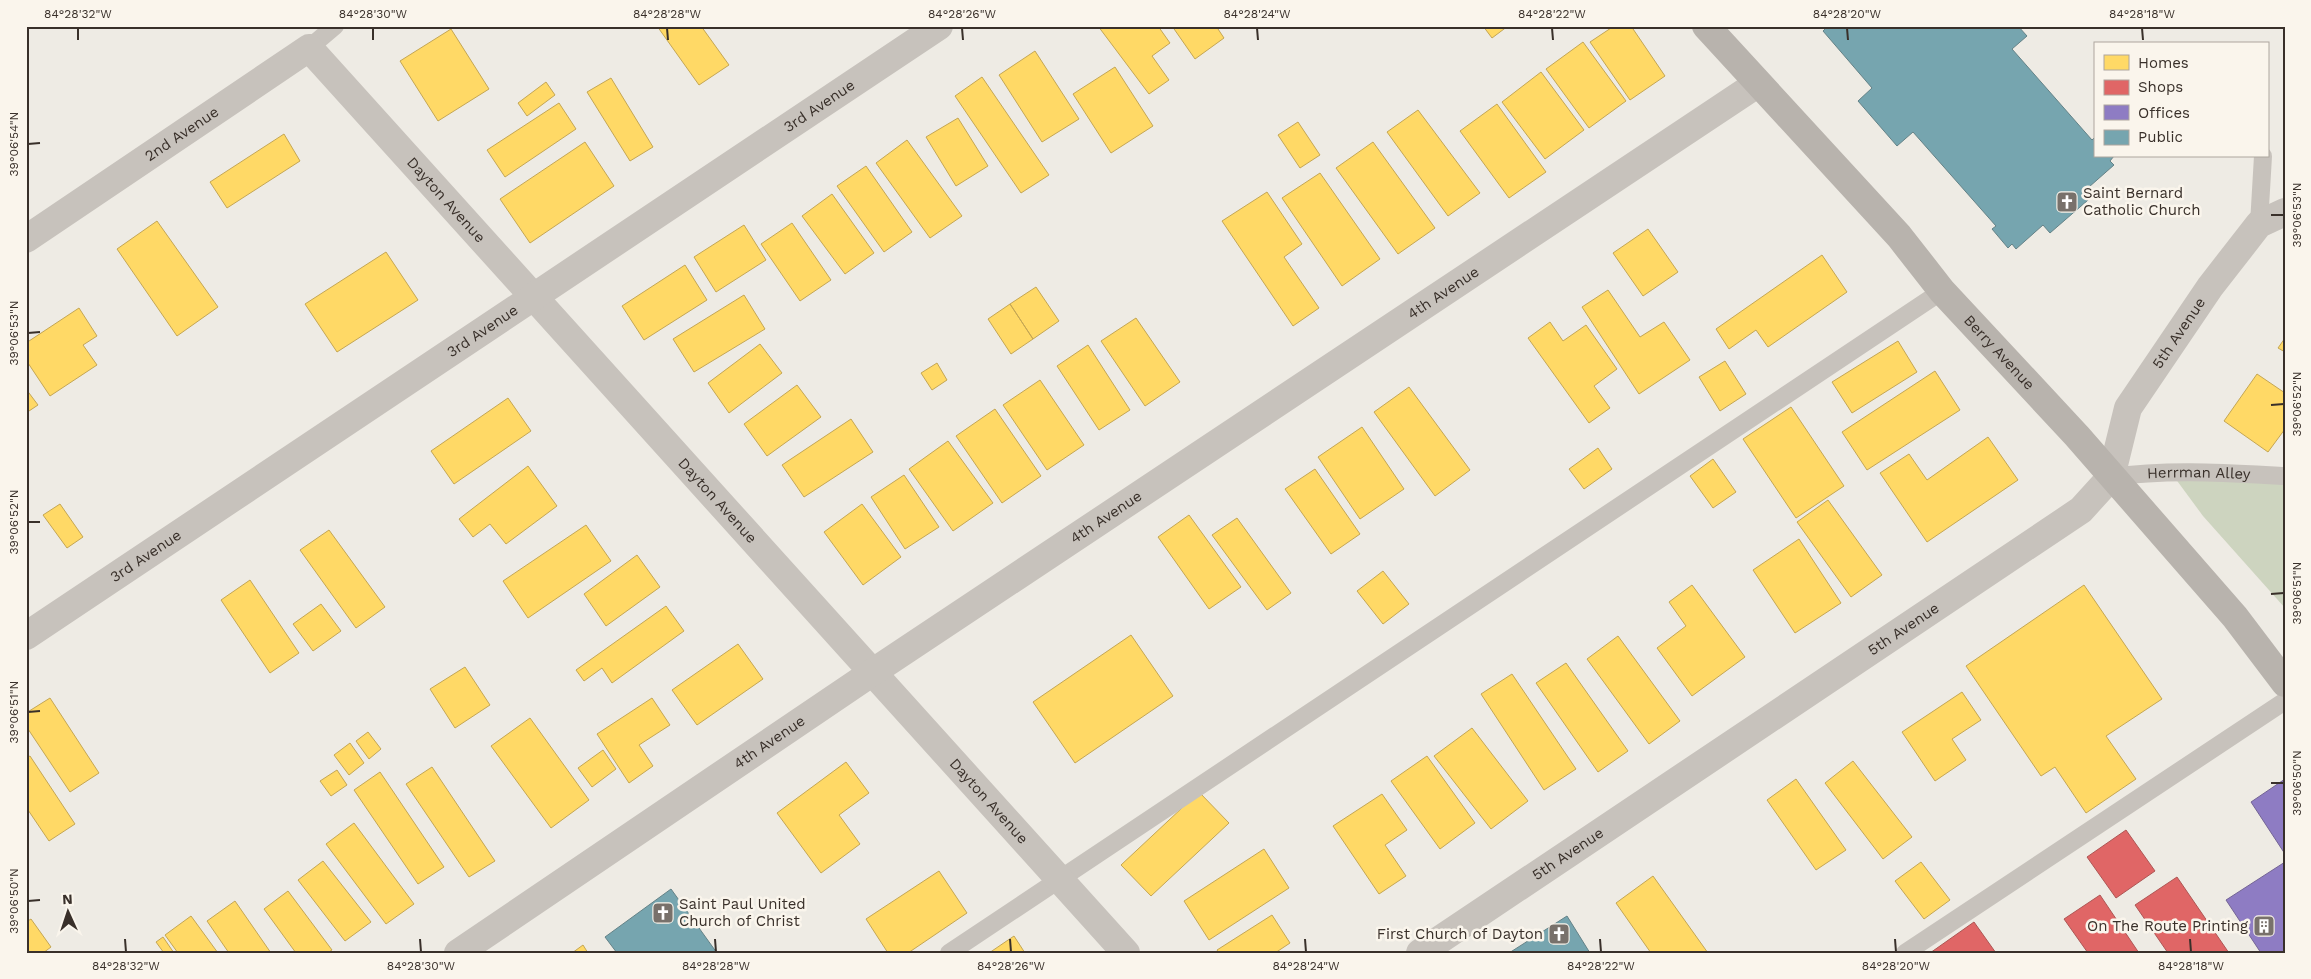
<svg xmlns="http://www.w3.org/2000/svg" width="2311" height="979" viewBox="0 0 2311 979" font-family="'Work Sans',sans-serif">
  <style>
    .green { fill: #cdd4bf }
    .homes { fill: #ffd966; stroke: #c4a654 }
    .shops { fill: #e06666; stroke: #ae5654 }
    .offices { fill: #8e7cc3; stroke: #746595 }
    .public { fill: #76a5af; stroke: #648287 }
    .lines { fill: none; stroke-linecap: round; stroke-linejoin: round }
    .lane { stroke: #c7c2bc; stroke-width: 18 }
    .street { stroke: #c7c2bc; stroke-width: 28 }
    .secondary { stroke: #b8b3ad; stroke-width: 28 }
    .ticks { fill: none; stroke: #39302a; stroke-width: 2 }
    .labels { text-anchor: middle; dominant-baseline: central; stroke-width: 5; stroke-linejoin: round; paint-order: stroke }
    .street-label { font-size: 15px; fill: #39302a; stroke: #faf5ec }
    .poi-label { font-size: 15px; fill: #39302a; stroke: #faf5ec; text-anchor: start }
    .neatline { fill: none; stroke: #39302a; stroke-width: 2 }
    .ticks-label { font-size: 12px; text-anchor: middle; fill: #39302a }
  </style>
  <rect width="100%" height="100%" fill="#eeebe4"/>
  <!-- green -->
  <path class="green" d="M2175,478L2285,480V608L2203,516Z"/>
  <!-- homes -->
  <path class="homes" d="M657,26H701L729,65L699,85Z
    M1098,26H1158L1170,43L1152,56L1169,80L1149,94Z
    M1172,26H1216L1224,38L1195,59Z
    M1483,26H1508L1492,38Z
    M1614,26H1631L1665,76L1630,100L1590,42Z
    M451,29L489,89L438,121L400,61Z
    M1583,42L1626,101L1589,128L1546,69Z
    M1035,51L1079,119L1042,142L999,75Z
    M1115,67L1153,126L1111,153L1073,94Z
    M1541,72L1584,130L1545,159L1502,102Z
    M982,77L1049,175L1021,193L955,96Z
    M611,78L653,147L630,161L587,92Z
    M546,82L555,95L527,116L518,103Z
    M559,103L576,129L505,177L487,150Z
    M1497,104L1546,172L1509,198L1460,131Z
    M1418,110L1480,193L1448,216L1387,132Z
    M958,118L988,166L956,186L926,137Z
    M1298,122L1320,155L1300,168L1278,135Z
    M284,134L300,161L227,208L210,182Z
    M907,140L962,216L930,238L876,163Z
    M585,142L614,186L530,243L500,199Z
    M1373,142L1435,228L1398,254L1336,168Z
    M866,166L912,232L884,252L837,186Z
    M1320,173L1380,259L1342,286L1282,198Z
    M1267,192L1302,244L1284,257L1319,308L1293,326L1222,221Z
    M832,194L874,253L845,274L802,216Z
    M157,221L218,307L177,336L117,249Z
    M792,223L831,280L800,301L761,244Z
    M744,225L766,260L716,292L694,257Z
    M1648,229L1678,272L1643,296L1613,253Z
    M386,252L418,300L337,352L305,304Z
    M1822,255L1847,292L1768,347L1756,330L1729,349L1716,329Z
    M685,265L707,300L644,340L622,306Z
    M1036,287L1059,321L1033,339L1010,304Z
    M1608,290L1640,337L1664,322L1690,360L1639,394L1582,307Z
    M744,295L765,329L694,372L673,339Z
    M1010,304L1033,339L1011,354L988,319Z
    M79,308L97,336L83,345L97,365L50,396L26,360V343Z
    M1136,318L1180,382L1145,406L1101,341Z
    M1550,322L1563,341L1586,325L1617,369L1594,386L1610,408L1589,423L1528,338Z
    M2285,338V352L2278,348Z
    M1898,341L1917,372L1852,413L1832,382Z
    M760,344L782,373L729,413L708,383Z
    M1088,345L1130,410L1099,430L1057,366Z
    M1725,361L1746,394L1720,411L1699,377Z
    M937,363L947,380L932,390L921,373Z
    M1935,371L1960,410L1867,470L1842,432Z
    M2257,374L2285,393V429L2268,452L2224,421Z
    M1040,380L1084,445L1047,470L1003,405Z
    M797,385L821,417L767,456L744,424Z
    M1409,387L1470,470L1435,496L1374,412Z
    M26,389L38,405L26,413Z
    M508,398L531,431L454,484L431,451Z
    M1791,407L1844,486L1796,518L1743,439Z
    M995,409L1041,476L1002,503L956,436Z
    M851,419L873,452L804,497L782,465Z
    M1362,427L1404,489L1360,519L1318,457Z
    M1988,437L2018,480L1927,542L1880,473L1909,454L1927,480Z
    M948,441L993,503L953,531L909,469Z
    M1598,448L1612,469L1584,489L1569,469Z
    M1713,459L1736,492L1713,508L1690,476Z
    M528,466L557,506L506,544L490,524L473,537L459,519Z
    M1315,469L1360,534L1331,554L1285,489Z
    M904,475L939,527L905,549L871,497Z
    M1828,500L1882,575L1851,597L1797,522Z
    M60,504L83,537L67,548L43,515Z
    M862,504L901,557L863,585L824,532Z
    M1189,515L1241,587L1209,609L1158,537Z
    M1237,518L1291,593L1267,610L1212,535Z
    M586,525L611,561L528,618L503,581Z
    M329,530L385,607L356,628L300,550Z
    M1799,539L1841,603L1795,633L1753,570Z
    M637,555L660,587L606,626L584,594Z
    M1383,571L1409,604L1383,624L1357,591Z
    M250,580L299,653L270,673L221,600Z
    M1692,585L1745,657L1692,696L1657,648L1686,626L1669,602Z
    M2084,585L2162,699L2106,736L2136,779L2086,813L2055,767L2041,776L1966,666Z
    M321,604L341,631L313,651L293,624Z
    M666,606L684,631L612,683L602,668L584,681L576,670Z
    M1131,635L1173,696L1075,763L1033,702Z
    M1618,636L1680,721L1649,744L1587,659Z
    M738,644L763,679L697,725L672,690Z
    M1566,663L1628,751L1598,772L1536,683Z
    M465,667L490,705L455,728L430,689Z
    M1512,674L1576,769L1544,790L1481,694Z
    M1962,692L1981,720L1952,739L1966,760L1935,781L1902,732Z
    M50,698L99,773L70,792L26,726V713Z
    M652,698L670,725L639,745L653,766L629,783L597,734Z
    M530,718L589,800L551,828L491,746Z
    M1472,728L1528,801L1491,829L1434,756Z
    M368,732L381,749L369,759L356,741Z
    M350,743L364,763L349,775L334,755Z
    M603,750L616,769L592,787L578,768Z
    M30,756L75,824L49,841L26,807V758Z
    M1427,756L1475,823L1440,849L1391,781Z
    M1853,761L1912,837L1883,859L1825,783Z
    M846,762L869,793L839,815L860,844L821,873L777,813Z
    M432,767L495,861L469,877L406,784Z
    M337,770L347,785L331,796L320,781Z
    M380,772L444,867L418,884L354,790Z
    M1796,779L1846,850L1816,870L1767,800Z
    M1199,792L1229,823L1151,896L1121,865Z
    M1382,794L1407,830L1385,845L1406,876L1379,894L1333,826Z
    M354,823L414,904L386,924L326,844Z
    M1264,849L1289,888L1209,940L1184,901Z
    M323,861L371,922L345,941L298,880Z
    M1921,862L1950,900L1924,919L1895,881Z
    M939,871L967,913L908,953H888L866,919Z
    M1653,876L1708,953H1651L1616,903Z
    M288,891L332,950L327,953H296L264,909Z
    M235,901L271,953H229L207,921Z
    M1272,915L1290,943L1275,953H1219L1217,950Z
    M191,916L218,953H178L165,935Z
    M31,919L51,947L43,953H26V922Z
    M1014,936L1025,953H989Z
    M163,937L174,953H164L156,942Z
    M583,945L588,953H572Z"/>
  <!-- shops -->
  <path class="shops" d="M2126,830L2155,871L2116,898L2087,857Z
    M2177,877L2229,953H2168L2135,905Z
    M2100,895L2139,953H2088L2064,919Z
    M1974,922L1996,953H1930Z"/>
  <!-- offices -->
  <path class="offices" d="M2285,779V854L2251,802Z
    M2285,862V953H2261L2226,900Z"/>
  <!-- public -->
  <path class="public" d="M1828,26H2018L2027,36L2012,49L2092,140L2095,137V156H2114L2110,161L2114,165L2089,187L2095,194L2050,233L2043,225L2016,249L2012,244L2008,248L1992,229L1996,226L1913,132L1897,146L1858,101L1872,88L1823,31Z
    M671,889L717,953H617L605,937Z
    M1567,916L1590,953H1509Z"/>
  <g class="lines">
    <!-- lane -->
    <g class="lane">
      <path d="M309,48L335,26"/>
      <path d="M2259,224L2263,156"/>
      <path id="s1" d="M2111,477C2170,469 2226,473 2285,476"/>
      <path d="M949,953L1942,291"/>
      <path d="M1905,953L2285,701"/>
    </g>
    <!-- street -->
    <g class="street">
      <path id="s2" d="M26,239L309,48L1126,953"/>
      <path id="s3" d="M26,636L939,26"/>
      <path id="s4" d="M458,953L873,672L1757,84"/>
      <path id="s5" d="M1420,953L2081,510L2111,477L2128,408L2210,287L2259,224L2285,212"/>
    </g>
    <!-- secondary -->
    <path class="secondary" id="s6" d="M1706,26L1899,236L1942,291L2077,436L2235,617L2285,683"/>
  </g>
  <!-- ticks -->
  <path class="ticks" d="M78,28V40M373,28V40M667,28L668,40M962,28L963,40M1257,28L1258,40M1552,28L1553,40M1847,28L1848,40M2142,28L2143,40M28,144L40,143M2271,215H2284M28,333L40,332M2271,405L2284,404M28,522H40M2271,594L2284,593M28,712L40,711M2271,783H2284M28,901L40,900M125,939L126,952M420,939L421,952M715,939L716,952M1010,939L1011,952M1305,939L1306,952M1600,939L1601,952M1895,939L1896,952M2190,939L2191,952"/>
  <!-- icons -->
  <defs>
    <g id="church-square" transform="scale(1.125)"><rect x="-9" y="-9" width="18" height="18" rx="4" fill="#78716b" stroke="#faf5ec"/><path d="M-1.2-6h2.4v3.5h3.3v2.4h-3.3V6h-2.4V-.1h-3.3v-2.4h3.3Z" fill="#fff"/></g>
    <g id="building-square" transform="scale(1.125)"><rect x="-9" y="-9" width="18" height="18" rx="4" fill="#78716b" stroke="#faf5ec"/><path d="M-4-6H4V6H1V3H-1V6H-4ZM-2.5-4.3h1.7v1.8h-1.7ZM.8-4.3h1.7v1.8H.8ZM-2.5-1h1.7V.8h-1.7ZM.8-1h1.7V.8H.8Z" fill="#fff"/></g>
  </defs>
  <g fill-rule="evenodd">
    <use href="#church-square" x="2067" y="202"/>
    <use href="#church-square" x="663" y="913"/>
    <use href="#building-square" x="2264" y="926"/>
    <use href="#church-square" x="1559" y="934"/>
  </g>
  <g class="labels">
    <!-- street labels -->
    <g class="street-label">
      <text stroke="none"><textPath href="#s3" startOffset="954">3rd Avenue</textPath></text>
      <text stroke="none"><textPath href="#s2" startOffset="188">2nd Avenue</textPath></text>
      <text stroke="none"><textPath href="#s2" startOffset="546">Dayton Avenue</textPath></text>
      <text stroke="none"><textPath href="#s4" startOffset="1186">4th Avenue</textPath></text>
      <text stroke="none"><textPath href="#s3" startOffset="549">3rd Avenue</textPath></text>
      <text stroke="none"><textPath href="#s5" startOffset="1002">5th Avenue</textPath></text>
      <text stroke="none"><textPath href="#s6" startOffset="439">Berry Avenue</textPath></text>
      <text stroke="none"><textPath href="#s1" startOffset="88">Herrman Alley</textPath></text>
      <text stroke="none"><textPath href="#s2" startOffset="951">Dayton Avenue</textPath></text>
      <text stroke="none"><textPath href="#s4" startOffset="781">4th Avenue</textPath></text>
      <text stroke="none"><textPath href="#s3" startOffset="144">3rd Avenue</textPath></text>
      <text stroke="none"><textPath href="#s5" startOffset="582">5th Avenue</textPath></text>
      <text stroke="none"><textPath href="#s4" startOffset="376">4th Avenue</textPath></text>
      <text stroke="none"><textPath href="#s2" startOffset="1356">Dayton Avenue</textPath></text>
      <text stroke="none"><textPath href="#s5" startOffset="178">5th Avenue</textPath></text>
    </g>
    <!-- poi labels -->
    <g class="poi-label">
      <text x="2083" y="193">Saint Bernard<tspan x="2083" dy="17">Catholic Church</tspan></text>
      <text x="679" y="904">Saint Paul United<tspan x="679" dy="17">Church of Christ</tspan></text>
      <text x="2248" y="926" text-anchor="end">On The Route Printing</text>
      <text x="1543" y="934" text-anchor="end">First Church of Dayton</text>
    </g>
  </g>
  <!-- border -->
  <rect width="2311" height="979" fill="none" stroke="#faf5ec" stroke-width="55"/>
  <!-- legend -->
  <rect x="2094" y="42" width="175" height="115" fill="#faf5ec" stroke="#ada69e"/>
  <rect x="2104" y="55" width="25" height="15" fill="#ffd966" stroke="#ada69e"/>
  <text x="2138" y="68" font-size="15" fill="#39302a">Homes</text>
  <rect x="2104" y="80" width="25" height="15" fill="#e06666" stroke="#ada69e"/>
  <text x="2138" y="92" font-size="15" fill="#39302a">Shops</text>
  <rect x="2104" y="105" width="25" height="15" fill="#8e7cc3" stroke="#ada69e"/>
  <text x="2138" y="118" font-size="15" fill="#39302a">Offices</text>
  <rect x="2104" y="130" width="25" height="15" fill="#76a5af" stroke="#ada69e"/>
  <text x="2138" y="142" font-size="15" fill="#39302a">Public</text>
  <!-- north arrow -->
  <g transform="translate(68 912) rotate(357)" stroke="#faf5ec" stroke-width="4" paint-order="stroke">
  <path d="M0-4L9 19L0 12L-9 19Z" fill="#39302a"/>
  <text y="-8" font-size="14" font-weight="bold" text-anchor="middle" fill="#39302a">N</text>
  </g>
  <rect x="28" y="28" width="2256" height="924" class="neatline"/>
  <g class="ticks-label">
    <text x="78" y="18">84°28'32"W</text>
    <text x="373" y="18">84°28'30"W</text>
    <text x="667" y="18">84°28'28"W</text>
    <text x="962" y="18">84°28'26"W</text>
    <text x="1257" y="18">84°28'24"W</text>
    <text x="1552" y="18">84°28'22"W</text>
    <text x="1847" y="18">84°28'20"W</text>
    <text x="2142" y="18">84°28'18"W</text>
    <text transform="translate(14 144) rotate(-90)" y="4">39°06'54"N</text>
    <text transform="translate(2297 215) rotate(-90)" y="4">39°06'53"N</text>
    <text transform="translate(14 333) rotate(-90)" y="4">39°06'53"N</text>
    <text transform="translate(2297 404) rotate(-90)" y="4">39°06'52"N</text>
    <text transform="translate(14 522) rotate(-90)" y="4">39°06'52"N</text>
    <text transform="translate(2297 593) rotate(-90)" y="4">39°06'51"N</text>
    <text transform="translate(14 712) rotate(-90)" y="4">39°06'51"N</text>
    <text transform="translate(2297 783) rotate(-90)" y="4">39°06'50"N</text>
    <text transform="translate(14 901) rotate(-90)" y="4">39°06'50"N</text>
    <text x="126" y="970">84°28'32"W</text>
    <text x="421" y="970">84°28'30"W</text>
    <text x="716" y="970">84°28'28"W</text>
    <text x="1011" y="970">84°28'26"W</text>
    <text x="1306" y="970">84°28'24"W</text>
    <text x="1601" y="970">84°28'22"W</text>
    <text x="1896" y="970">84°28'20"W</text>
    <text x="2191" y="970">84°28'18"W</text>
  </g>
</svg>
